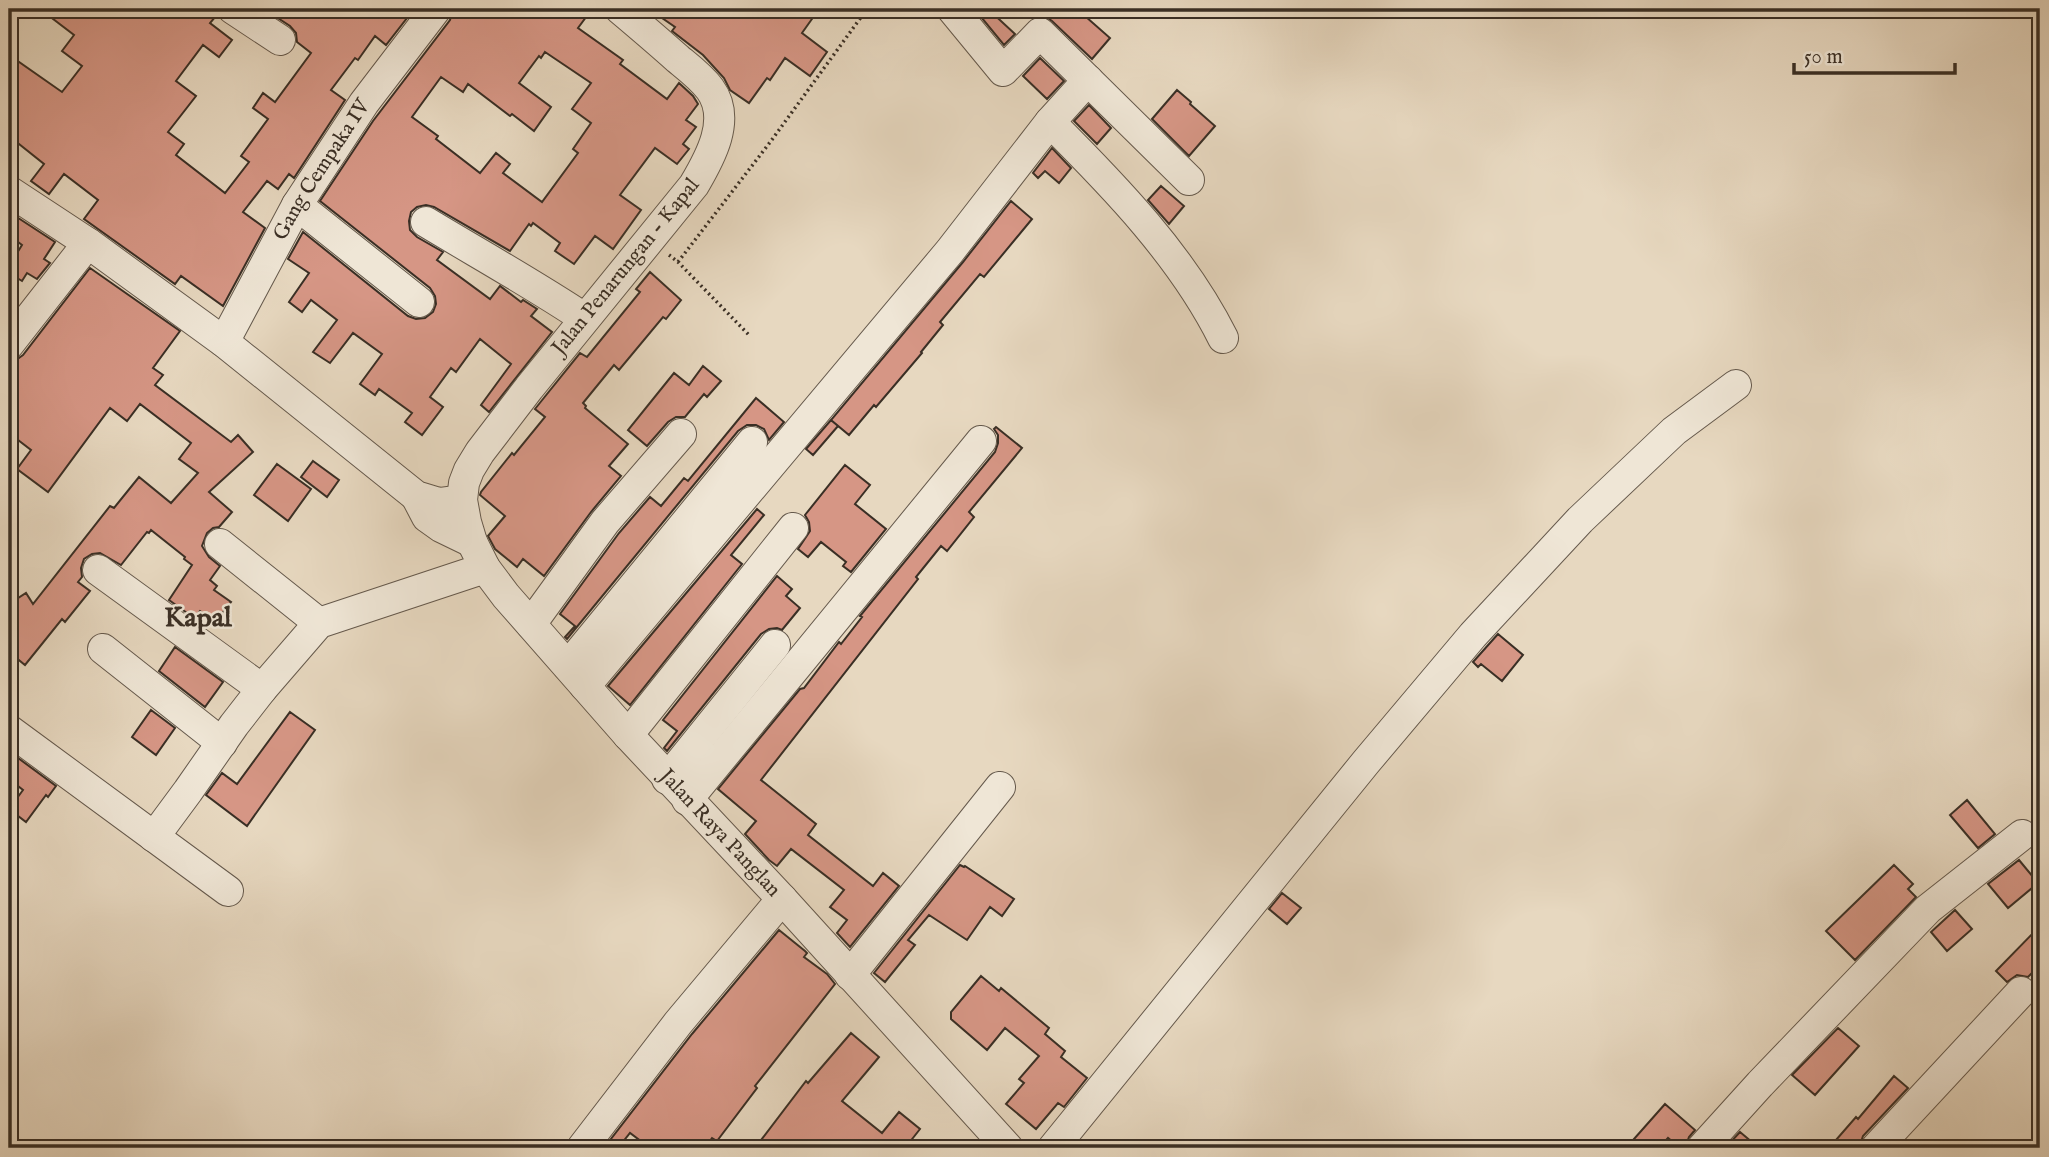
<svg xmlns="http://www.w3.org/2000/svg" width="2049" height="1157" viewBox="0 0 2049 1157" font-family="'IM FELL English',serif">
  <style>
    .building { fill: #d69685; stroke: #3a2f25; stroke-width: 2; fill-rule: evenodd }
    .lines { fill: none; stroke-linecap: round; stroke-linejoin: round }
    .minor-casing { stroke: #65594c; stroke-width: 32 }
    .path { stroke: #3a2f25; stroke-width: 3.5; stroke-dasharray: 2 3.5; stroke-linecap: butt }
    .minor { stroke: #efe6d6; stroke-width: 30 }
    .labels { text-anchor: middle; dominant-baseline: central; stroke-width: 5; stroke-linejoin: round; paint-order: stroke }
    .street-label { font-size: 21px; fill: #3a2f25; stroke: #efe6d6 }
    .district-label { font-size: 28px; font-weight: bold; fill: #3a2f25; stroke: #efe6d6 }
  </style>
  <rect width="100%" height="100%" fill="#e7d8c0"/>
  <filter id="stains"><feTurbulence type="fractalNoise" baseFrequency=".00286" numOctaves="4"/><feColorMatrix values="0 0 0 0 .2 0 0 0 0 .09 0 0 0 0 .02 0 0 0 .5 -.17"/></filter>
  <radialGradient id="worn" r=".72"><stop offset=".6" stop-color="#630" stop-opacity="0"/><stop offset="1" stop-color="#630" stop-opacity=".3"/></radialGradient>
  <!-- building -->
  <path class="building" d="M40,9H206L216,16L210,23L232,40L219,57L203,45L176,81L196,96L168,132L184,144L176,155L225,193L249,162L241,156L268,119L253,108L263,93L275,102L311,53L297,42L296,33L290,26L264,9H414L386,45L375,36L358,60L355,58L331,90L345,100L294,178L289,174L278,189L267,181L243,212L265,228L223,306L181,276L175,284L84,219L98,200L64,174L49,194L31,181L44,164L9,136V55L62,92L82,66L62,51L74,35Z
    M453,9H592L578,28L623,60L620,64L667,99L679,83L693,96L698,104L686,120L696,127L683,144L689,149L677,164L655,148L620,195L641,210L613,249L595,236L574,264L555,251L560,243L533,223L531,226L529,224L510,251L434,207L426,205L417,207L411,212L409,221L410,230L417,237L443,252L437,260L490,299L500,286L521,302L523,300L537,309L531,316L552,332L489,412L481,405L511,364L480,339L456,372L451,368L430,397L443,407L422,435L405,422L412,413L379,389L375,395L360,384L382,354L353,333L330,363L313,352L337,320L311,300L302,312L289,302L309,273L288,259L303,232L408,316L416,319L425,318L433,312L436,304L435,296L430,288L320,201L373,121L450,20ZM545,52L591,83L572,109L591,123L573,149L578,153L542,202L503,173L510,164L496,153L480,173L436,139L438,136L412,117L441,77L463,92L468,84L510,116L512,114L534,131L551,107L519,83L539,56L541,58Z
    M649,9H819L802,33L827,52L810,76L785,58L770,80L767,78L749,103L730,90L724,78L703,55L672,31L675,27Z
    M988,9L1015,34L1004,45L981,17Z
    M1035,9H1077L1110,38L1092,59L1052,21Z
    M1040,58L1064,81L1047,99L1023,76Z
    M1177,90L1191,102L1190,104L1215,126L1189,156L1152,119Z
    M1089,105L1111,128L1097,144L1074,121Z
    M1052,148L1071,168L1059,183L1045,171L1038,178L1033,173Z
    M1161,186L1184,206L1169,224L1148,200Z
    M1011,201L1032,219L984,277L980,274L940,322L943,325L921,352L922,353L876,407L874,405L849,435L831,420L963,262Z
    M9,212L55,242L44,259L50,263L37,279L27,273L22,281L9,273V266L22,245L14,239L9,247Z
    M90,268L180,331L153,368L163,375L155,385L231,442L238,435L253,452L209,492L232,512L219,527L213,528L207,533L202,546L209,557L220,566L210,580L217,586L214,590L231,602L215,622L200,611L194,618L169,600L192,565L184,559L185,557L151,530L149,533L147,532L121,565L100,553L92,554L84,559L81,568L82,577L78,582L90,591L65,622L62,619L25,665L9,652V604L26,593L33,604L110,506L114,508L139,477L171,503L198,473L179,459L191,443L140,404L127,421L110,408L48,492L17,469L31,450L9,433V361L16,360L23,355Z
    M650,272L681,300L666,319L663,317L619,370L614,365L583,403L586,406L585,408L628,444L609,466L621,476L591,512L544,576L523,559L517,567L495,549L488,536L505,516L480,495L481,492L512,453L514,455L545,417L535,409L543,399L580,353L587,357L640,292L636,289Z
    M703,366L721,381L707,397L704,394L685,417H676L668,422L647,446L628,430L674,373L689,385Z
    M756,398L784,422L769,440L764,429L756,425H747L738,431L567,639L565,637L575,626L560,614L619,533L650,497L661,506L684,478L688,481Z
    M831,420L838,426L813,455L806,449Z
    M996,427L1022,448L969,512L974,517L947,551L941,546L916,577L918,579L761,780L816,824L808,835L873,886L883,873L899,886L850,947L837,933L847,920L830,907L844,890L791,849L777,866L769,860L745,834L756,821L718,789L800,689L804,688L839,642L841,644L862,617L860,616L995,452L998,443V435L994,429Z
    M313,461L339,480L327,497L301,477Z
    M277,464L311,489L288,521L254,495Z
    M845,465L870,485L855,504L886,529L851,572L843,566L846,562L821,542L808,557L798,549L810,531L809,522L805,515Z
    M757,509L764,515L731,555L742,564L630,705L608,686Z
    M777,576L792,589L786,596L800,608L782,630L777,628L769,629L761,634L667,751L664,748L677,731L663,720Z
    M1498,634L1523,655L1502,681L1481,664L1478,667L1473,662Z
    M175,647L223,682L205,707L159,671Z
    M151,710L175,728L156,755L132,737Z
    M290,712L315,730L247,826L206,795L222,773L237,784Z
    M14,755L56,786L48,797L46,795L26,822L9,809L23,790L9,779V763Z
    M1967,800L1995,834L1978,848L1950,815Z
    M2019,860L2038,883L2008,908L1988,884Z
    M960,865L964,867L965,866L1014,899L1002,916L990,907L967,940L929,915L908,940L915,945L885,982L874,973Z
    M1894,865L1913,884L1908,889L1916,897L1855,960L1826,931Z
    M1282,893L1301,908L1287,924L1269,909Z
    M1955,910L1972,929L1947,951L1931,932Z
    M2040,926V965L2028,977L2017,975L2007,982L1996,971Z
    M779,930L805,951L807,953L804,957L827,974L835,984L755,1086L757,1088L717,1141L712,1138L705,1148H650L630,1133L618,1148H604L692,1034Z
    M981,976L999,991L1001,988L1049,1028L1045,1034L1065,1051L1061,1057L1087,1078L1064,1107L1058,1103L1036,1129L1006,1104L1024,1083L1019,1079L1039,1056L1005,1028L987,1050L951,1019V1012Z
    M1838,1028L1859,1046L1815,1095L1792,1075Z
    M851,1033L879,1057L842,1101L882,1133L899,1112L920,1129L905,1148H755L806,1081L808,1083Z
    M1894,1076L1908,1088L1863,1136L1859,1148H1829L1856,1117L1858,1119Z
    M1665,1104L1695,1130L1689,1137L1685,1148H1680L1668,1138L1659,1148H1626Z
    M1740,1132L1759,1148H1725Z"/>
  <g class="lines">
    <!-- minor casing -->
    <g class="minor-casing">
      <g id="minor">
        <path d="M233,9L280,40"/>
        <path id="s1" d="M620,9C639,25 659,42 678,59C689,68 701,77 710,89C732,119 710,158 694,185L529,388L480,452L469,470L464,483L462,500L466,522L472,542L485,568L506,596L628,735L782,899L1008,1148"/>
        <path d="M952,9L1003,71L1040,33L1189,180"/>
        <path d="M1050,122C1115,187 1182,256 1223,338"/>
        <path d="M9,191L88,243L224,342L416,496L439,503L462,500"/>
        <path d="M297,205L419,302"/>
        <path d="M426,222C479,254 533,284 584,318"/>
        <path id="s2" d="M224,342L297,205L364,103L436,9"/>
        <path d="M9,344L88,243"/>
        <path d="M416,496L427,517L441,527L472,542"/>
        <path d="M220,544L319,623"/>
        <path d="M98,570L262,689"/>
        <path d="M531,624L605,522L681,434"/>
        <path d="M103,649L222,743"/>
        <path d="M568,666L752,442"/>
        <path d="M585,686L950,251L1050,122L1088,80"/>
        <path d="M9,730L228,891"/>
        <path d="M628,735L793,528"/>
        <path d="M667,779L775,645"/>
        <path d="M687,800L981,441"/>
        <path d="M154,837L188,791L234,725L262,689L319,623L485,568"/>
        <path d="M850,975L1000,787"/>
        <path d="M582,1148L678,1023L782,899"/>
        <path d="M1053,1148L1366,762L1473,635L1580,520L1674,431L1736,385"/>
        <path d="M1702,1148L1760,1084L1928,909L2022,835"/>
        <path d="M1876,1148L2021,992"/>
      </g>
    </g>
    <!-- path -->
    <path class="path" d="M669,255L678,262L749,335
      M678,262L771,141L867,9"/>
    <!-- minor -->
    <use href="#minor" class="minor"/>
  </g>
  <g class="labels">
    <!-- street labels -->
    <g class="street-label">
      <text stroke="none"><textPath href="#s2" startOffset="198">Gang Cempaka IV</textPath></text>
      <text transform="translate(626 267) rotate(-51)">Jalan Penarungan - Kapal</text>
      <text stroke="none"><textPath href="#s1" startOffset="1045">Jalan Raya Panglan</textPath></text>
    </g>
    <!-- district labels -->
    <g class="district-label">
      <text x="198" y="618">Kapal</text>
    </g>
  </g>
  <!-- margin -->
  <rect width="2049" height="1157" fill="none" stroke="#e7d8c0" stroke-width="35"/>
  <rect x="10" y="10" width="2028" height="1136" fill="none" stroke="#3a2f25" stroke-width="3.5"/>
  <rect x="18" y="18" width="2014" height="1122" fill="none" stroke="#3a2f25" stroke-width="2"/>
  <!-- scale -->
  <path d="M1794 63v10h161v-10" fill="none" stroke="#3a2f25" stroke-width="3.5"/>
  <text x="1804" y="63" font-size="21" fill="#3a2f25" stroke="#efe6d6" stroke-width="5" paint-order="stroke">50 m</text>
  <rect width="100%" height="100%" filter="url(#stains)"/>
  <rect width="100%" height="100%" fill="url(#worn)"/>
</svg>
